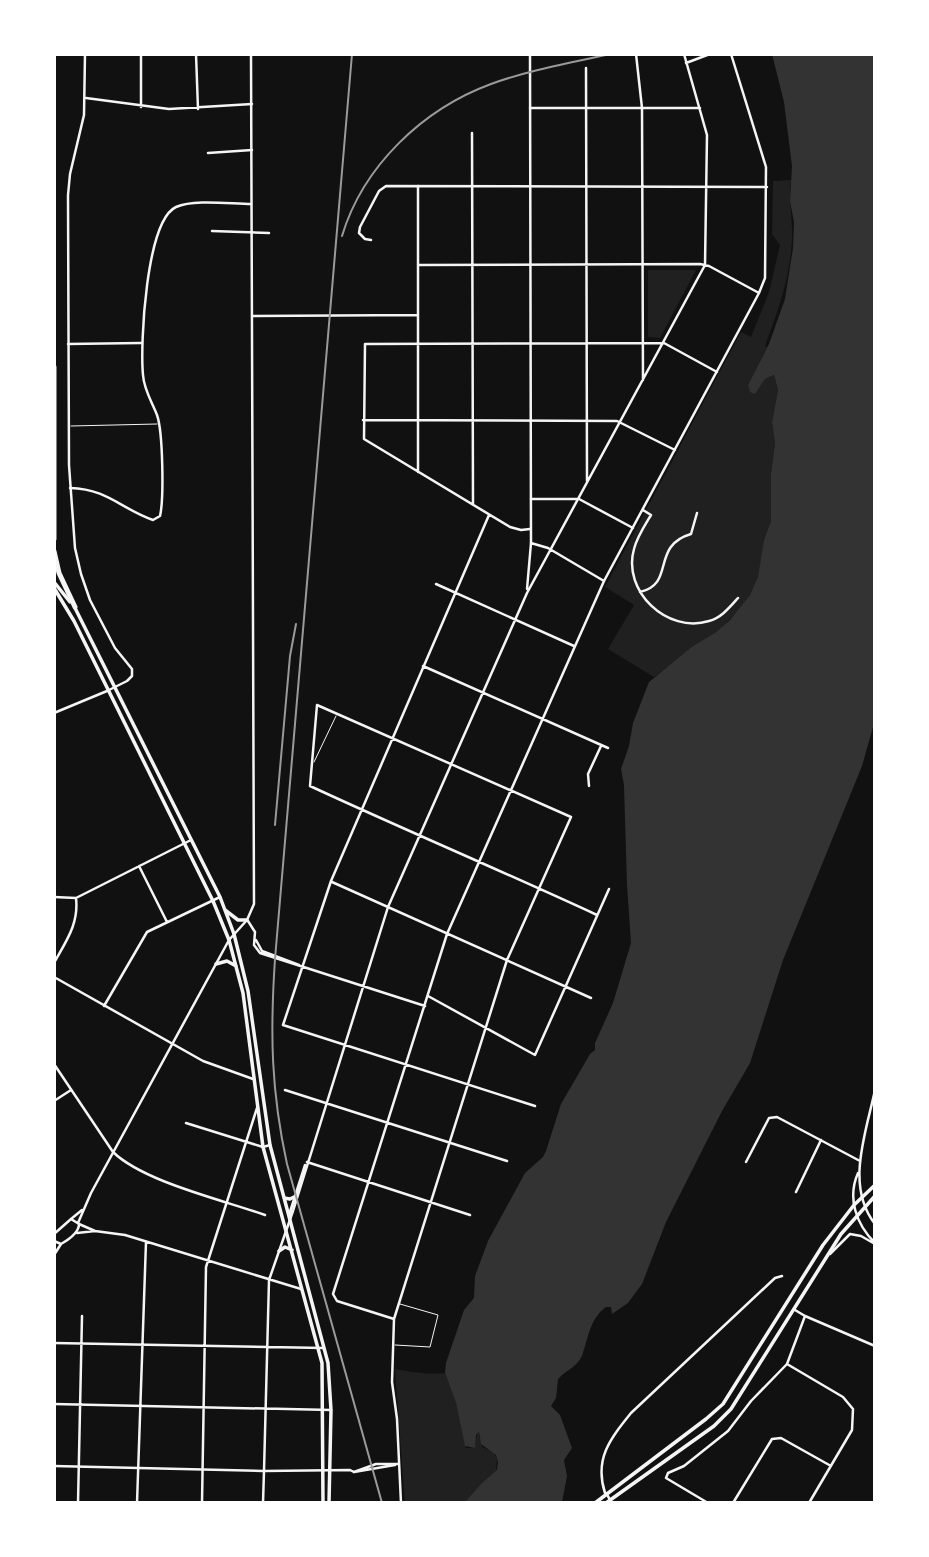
<svg xmlns="http://www.w3.org/2000/svg" width="929" height="1557" viewBox="0 0 929 1557" font-family="'Sofia Sans Condensed',sans-serif">
  <style>
    .green { fill: #202020 }
    .water { fill: #333 }
    .lines { fill: none; stroke-linecap: round; stroke-linejoin: round }
    .service { stroke: #f5f5f5; stroke-width: 1 }
    .minor { stroke: #f5f5f5; stroke-width: 2.5 }
    .tertiary { stroke: #f5f5f5; stroke-width: 2.5 }
    .secondary { stroke: #f5f5f5; stroke-width: 3.5 }
    .motorway { stroke: #f5f5f5; stroke-width: 5 }
    .rail { stroke: #9a9a9a; stroke-width: 2 }
  </style>
  <rect width="100%" height="100%" fill="#111"/>
  <!-- green -->
  <path class="green" d="M791,180C788,201 793,220 792,240C790,278 778,311 765,346L767,347L748,386L755,394L765,379L774,375L778,390L772,422L775,443L771,474V521L764,540L760,573L754,589L739,610L716,633L693,646L680,658L654,677L608,649L634,605L605,587L741,332L751,337L769,292L780,245L772,234L773,181Z
    M648,270H696L660,338L648,337Z
    M395,1369C412,1372 428,1375 445,1373L456,1403L466,1448H474L478,1431L482,1447L493,1452L497,1458L496,1473L481,1484L464,1503H405Z"/>
  <!-- water -->
  <path class="water" d="M772,54L875,56V720L862,766L783,960L750,1063L722,1111L666,1222L642,1284L628,1303L612,1314L611,1307H606C590,1318 588,1339 582,1356C577,1367 565,1371 558,1379L556,1398L551,1406L560,1415L572,1448L564,1460L567,1476L562,1502L464,1503L481,1484L497,1470L498,1462L496,1455L481,1444L479,1432L476,1435L475,1448L465,1446L456,1403L445,1373L446,1363L464,1310L474,1298L475,1276L488,1241L525,1173L543,1157L546,1151L561,1104L590,1054L595,1050V1043L613,1003L631,943L627,885L624,785L621,769L629,746L633,723L649,682L693,646L715,633L730,620L750,595L758,577L764,540L771,521V474L775,443L772,422L778,390L774,375L765,379L755,394L750,392L748,385L769,344L785,299L793,248L794,222L790,201L792,166L784,102Z"/>
  <g class="lines">
    <!-- service -->
    <path class="service" d="M71,426L157,424
      M314,762L336,716
      M395,1345L430,1347L438,1315L400,1304"/>
    <!-- minor -->
    <path class="minor" d="M141,54V107
      M196,54L198,109
      M636,54L642,108L643,380
      M686,63L710,54
      M586,68L587,481
      M86,98L169,109L252,104
      M530,108H700
      M472,133L473,504
      M208,153L252,150
      M212,231L269,233
      M371,240L365,239L359,233L360,227L379,191L386,186L767,187
      M418,265L700,264L709,266L759,293
      M253,316L418,315
      M68,344L141,343
      M363,420L617,421L675,450
      M418,472V186
      M70,488C108,489 121,509 153,520L160,516C164,499 163,432 157,415C152,402 144,390 143,375C140,344 146,221 176,207C194,199 231,204 251,204
      M531,499H579L633,528
      M643,510L651,515C645,525 637,537 634,549C622,591 667,634 709,621C721,618 729,608 738,598
      M489,515L331,881L283,1025L535,1106
      M530,529L521,530L510,527L364,439L365,344L664,343L717,372
      M436,584L574,646
      M527,589L531,543L548,548L604,581
      M640,592C676,584 650,546 691,534L697,513
      M423,666L608,748
      M54,713L107,691
      M589,786L588,774L601,746
      M139,866L167,922
      M332,882L591,998
      M54,897L76,898L191,840
      M248,921L255,932L254,945L260,953L425,1006
      M256,940L262,951L299,965
      M54,963C66,941 79,924 76,898
      M54,977L203,1061L253,1079
      M428,996L535,1055L609,889
      M104,1006L147,932L220,897
      M285,1090L507,1161
      M54,1101L71,1090
      M186,1123L263,1147L270,1145
      M307,1162L470,1215
      M746,1162L769,1118L777,1117L860,1161
      M796,1192L821,1140
      M289,1215L305,1165
      M95,1231L125,1235L301,1289
      M77,1233L95,1231L79,1224
      M795,1310L805,1316L875,1346
      M394,1319L337,1301L333,1294L447,934L604,581L759,293L765,278L766,167L731,54
      M54,1343L324,1348
      M787,1364L843,1397L853,1409L852,1430L809,1503
      M54,1404L331,1410
      M264,1471L269,1280L293,1211L388,907L527,593L705,265L707,135L684,54
      M354,1472L376,1464H398
      M354,1472L395,1465
      M605,1493C594,1459 610,1439 631,1413L775,1278L782,1276
      M78,1503L82,1316
      M137,1503L146,1242
      M202,1503L206,1267L257,1108
      M401,1503L397,1419L392,1382L394,1319L507,960L571,817L317,705L310,786C405,830 502,871 597,915
      M708,1503L666,1478L668,1473L684,1466L728,1431L751,1401L787,1364L805,1316
      M733,1503L772,1439L781,1438L831,1466"/>
    <!-- tertiary -->
    <path class="tertiary" d="M85,54L84,115L70,174L68,195L69,465L75,548L81,574L90,600L115,648L132,669V676L127,681L109,690
      M530,54L531,543
      M54,1064L113,1152C144,1182 223,1200 265,1215
      M875,1090C866,1133 845,1186 875,1224
      M858,1173C847,1198 856,1224 875,1243
      M71,1219L82,1210
      M78,1223L91,1193L229,940L247,920L254,904L251,54
      M54,1234L71,1219L79,1224C79,1233 68,1240 61,1244L54,1241
      M830,1254L850,1234L861,1236L875,1244
      M54,1255L61,1244
      M54,1466L264,1471L350,1470L354,1472
      M606,1493L612,1503
      M263,1503L264,1471"/>
    <!-- secondary -->
    <path class="secondary" d="M54,582L70,602
      M54,588L74,621L213,901L229,940L243,993L263,1147L322,1363L323,1503
      M75,608L220,897L234,934L248,991L270,1145L328,1363L331,1410L329,1503
      M225,910L238,920H247
      M216,964L227,961L236,966
      M284,1198L290,1199L294,1197
      M279,1251L285,1247L292,1250
      M595,1503L706,1419L723,1404L823,1245L854,1205L875,1185
      M606,1503L714,1426L731,1409L841,1234L875,1196"/>
    <!-- motorway -->
    <path class="motorway" d="M54,367V539
      M54,551L59,573L75,607"/>
    <!-- rail -->
    <path class="rail" d="M352,54L275,959C270,1033 271,1091 287,1164L382,1503
      M342,236C363,166 423,109 491,84C529,70 571,63 610,54
      M275,825L290,656L296,624"/>
  </g>
  <!-- border -->
  <rect width="929" height="1557" fill="none" stroke="#ffffff" stroke-width="112"/>
</svg>
